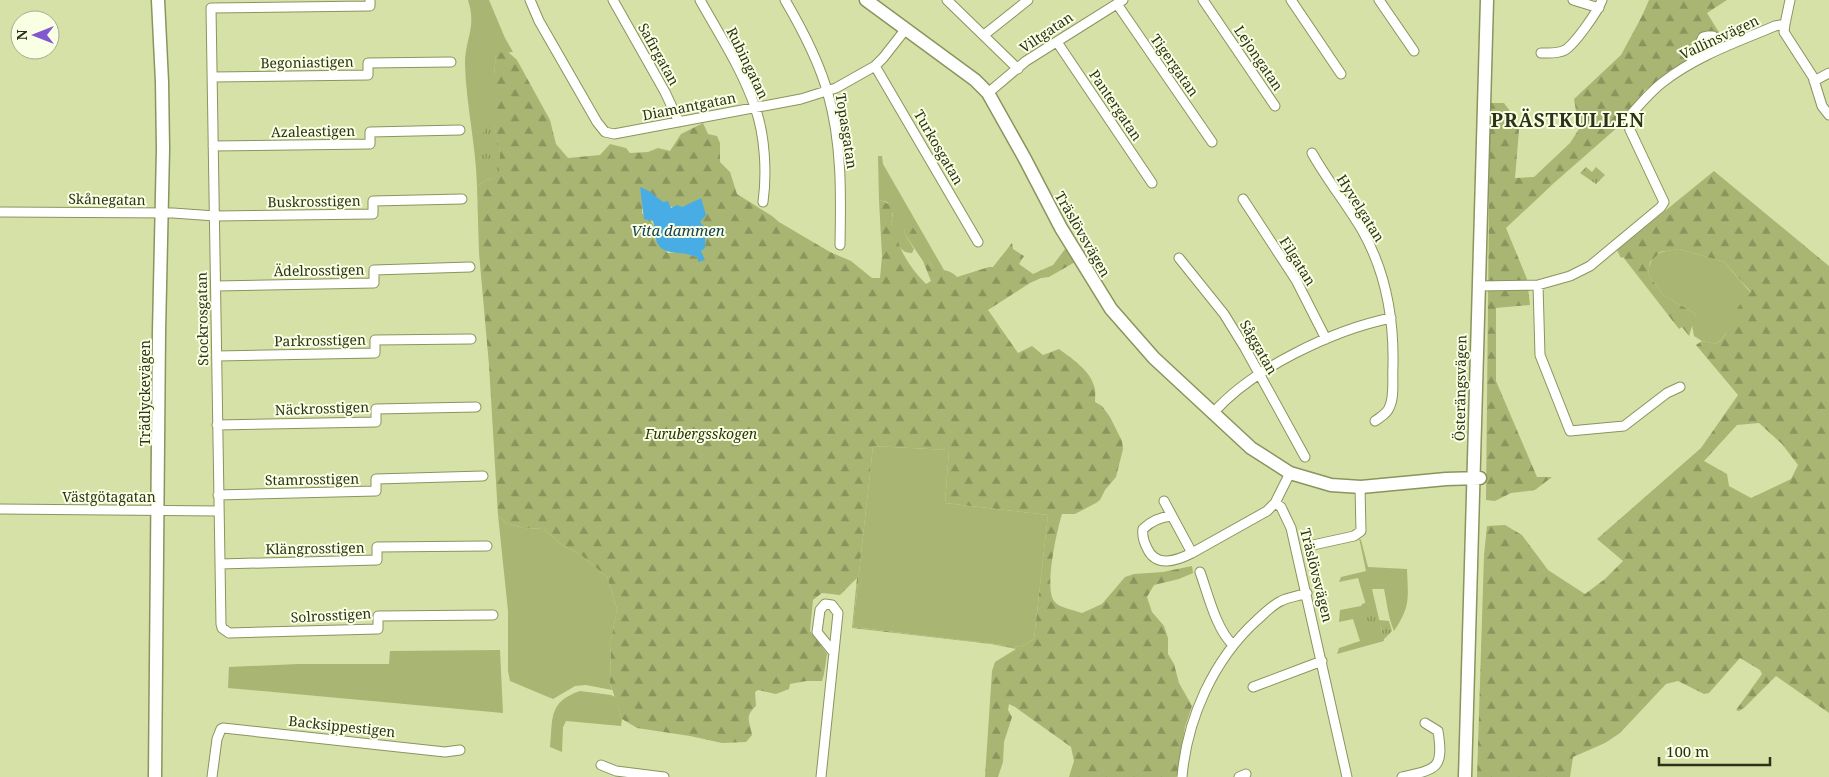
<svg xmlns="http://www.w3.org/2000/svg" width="1829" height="777" viewBox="0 0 1829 777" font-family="'Noto Serif',serif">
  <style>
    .green { fill: #a9b572 }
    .forest { fill: url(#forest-firs); fill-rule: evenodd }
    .park { fill: url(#park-tufts) }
    .water { fill: #49ade5 }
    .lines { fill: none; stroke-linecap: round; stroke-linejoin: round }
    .street-casing { stroke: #8a945d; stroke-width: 11 }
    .secondary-casing { stroke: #8a945d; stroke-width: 15 }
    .street { stroke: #fff; stroke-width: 9 }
    .secondary { stroke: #fff; stroke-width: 12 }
    .labels { text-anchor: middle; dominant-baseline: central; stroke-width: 4; stroke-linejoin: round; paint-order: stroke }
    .street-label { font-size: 14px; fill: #2c311a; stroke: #f9ffe2 }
    .park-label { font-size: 14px; font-style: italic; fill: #2c3208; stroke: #f9ffe2 }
    .water-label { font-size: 15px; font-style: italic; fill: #164058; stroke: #f9ffe2 }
    .district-label { font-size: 19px; font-weight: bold; letter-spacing: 1px; fill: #2c311a; stroke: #f9ffe2 }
  </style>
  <defs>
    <pattern id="forest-firs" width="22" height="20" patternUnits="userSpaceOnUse" patternTransform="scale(1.25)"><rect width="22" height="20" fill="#a9b572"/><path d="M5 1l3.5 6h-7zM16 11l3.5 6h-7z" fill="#8a945d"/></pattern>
    <pattern id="park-tufts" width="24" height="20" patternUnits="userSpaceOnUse" patternTransform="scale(1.25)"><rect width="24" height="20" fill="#a9b572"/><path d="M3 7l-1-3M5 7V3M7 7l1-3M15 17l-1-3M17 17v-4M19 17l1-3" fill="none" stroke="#8a945d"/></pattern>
  </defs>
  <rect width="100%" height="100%" fill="#d6e1a7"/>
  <!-- green -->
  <path class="green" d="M468,0H489L505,38L513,52L496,54L494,75V125L500,154L493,178L486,180L477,186C476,145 466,105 465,64C465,38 477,28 468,0Z
    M878,156H882L883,164L944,270L940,272L933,267L906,222L904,233L914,249L912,253C896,253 898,237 891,224L893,214L887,202L879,200Z
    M1679,249L1724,262L1751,293C1735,306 1733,332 1716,344L1702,341L1694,336L1692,325L1696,314L1663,295L1648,274C1651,252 1659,252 1679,249Z
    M873,446L949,450L945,503L1048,515L1034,639L1021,647L853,627Z
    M498,515L506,523L523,528L544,529L561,544L581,555L607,577L617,609L611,640L610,683L612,690L586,685L575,686L553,699L510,681L508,671V611Z
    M1359,538L1361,540L1368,567L1407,569C1408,598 1411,606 1394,631C1388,617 1387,603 1384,589H1372L1384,641L1337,654L1339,648L1360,641L1353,619L1339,622L1340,610L1366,605L1358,578L1339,582L1341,577L1366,571Z
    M500,650L503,713L228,688L229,667L298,664H389L390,651Z
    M580,691L611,695L615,697L622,719L621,726L566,721L563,727L562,752L550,747C553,718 548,702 580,691Z"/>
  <!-- forest -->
  <path class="forest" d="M1649,0H1727L1707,13L1725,42L1693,59L1645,90L1619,126L1554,183L1506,228L1527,279L1530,305L1496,308V381L1537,477H1552L1535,490L1511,493L1495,501L1486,500L1490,103H1504L1513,115L1519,130L1515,178L1534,177L1570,143L1579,129L1574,99L1621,55L1642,16Z
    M508,52L517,60L550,120L556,144L568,158L600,155L610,144L626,148L630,153L648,152L658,148L670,151L681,134L703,123L708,134L717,136L720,143V162L730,172L737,194L772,216L779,222L830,252L851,261L872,278H880L882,256L879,200C894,204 894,211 891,224C896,232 897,240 900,247C906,261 915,273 926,284L931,281L923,261L904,233L905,222C920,227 924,255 933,267C940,270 952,270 957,277L989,267H993L1012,243L1013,249L1024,256L1019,264L1033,274L1053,265L1065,249L1071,253L1075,262L1049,277L1041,278L1030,283L988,310L1018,353L1032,346L1043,355L1059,349C1071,358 1090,370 1094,386C1096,390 1095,397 1095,402L1102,406L1110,417L1122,441L1123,449L1116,477L1105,490L1100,500L1096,503L1075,514H1062C1057,530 1044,588 1054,601C1059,608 1074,610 1082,613L1102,604L1125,577L1134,574L1163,572L1192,566L1193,573L1179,579L1154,585L1147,597L1152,612L1164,626L1168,638V654L1174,664L1179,683L1192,706L1185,727L1178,773L1176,777H1069L1074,761L1071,747L1015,707L1009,704L1008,710L1012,717L1004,742L1003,762L998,777H985L992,671L995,662L1016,649L991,644L852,628L857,578L840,595L822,593L813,600L810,631L827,654L824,674L822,681H806L790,684L789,689L776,694L758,690L755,692L756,706C744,717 750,721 752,735L746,742L722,743L690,736L637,728L622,719L610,683L611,640L617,609L607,577L581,555L561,544L544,529L523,528L506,523L498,515L489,365L479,253L477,186L486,180L493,178L500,154L494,125V75L496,53ZM640,188C654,191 666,212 682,207C688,205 695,201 701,198L699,222L706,229L705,247L701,251L698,261V257L678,252L668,253L655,239C656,226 653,221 642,213L643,202ZM873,446L949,450L945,503L1048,515L1034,639L1021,647L853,627Z
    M1714,171L1829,266V713L1776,676L1744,708L1739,711L1736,710L1762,674L1760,670L1740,658L1709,693L1704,694L1678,681L1666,684L1620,733L1605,743L1573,757L1570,777H1477L1484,555L1487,526L1505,525L1522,535L1548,570L1585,594L1605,579L1623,561L1597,539L1701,448L1738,395L1696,345L1702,341L1716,344C1728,336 1728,327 1734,314C1738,306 1744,299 1751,292L1724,262L1679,249L1660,252L1650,262L1648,274L1663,295L1696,314L1689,336L1682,327L1679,329L1623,257L1621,258L1617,250ZM1759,423L1782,444L1798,465L1791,479L1751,498L1729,486L1727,474L1704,461L1737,425Z"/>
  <!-- park -->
  <path class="park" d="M494,125L500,154V170L493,178C491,177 488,176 486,174C479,166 481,137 485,128Z
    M1586,167L1592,172L1596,167L1605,175L1596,184L1580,173Z
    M1374,600L1379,620L1389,621L1392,631L1383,640L1381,626L1374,629L1369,628L1365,618L1362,617L1360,610L1362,604Z"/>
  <!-- water -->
  <path class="water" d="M640,187L649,191L663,202L668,201L671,208L677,205L682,207L701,198L706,215L700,222L706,229L705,248L701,251L705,260L698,262V257C691,256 685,253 678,253C668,252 660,251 656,240C654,235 655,228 653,221L644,219Z"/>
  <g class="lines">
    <!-- street casing -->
    <g class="street-casing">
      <path id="street" d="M370,0V6L211,8L221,624L222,628L229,633L378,629V616L493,615
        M530,0L539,21L597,122L605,132L614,134L801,99L836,88L875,66L883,58L905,30
        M613,0L665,92L679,122
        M700,0C719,34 742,69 755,107C765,135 767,173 763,202
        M785,0C802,29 819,61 828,94C842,143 841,195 840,245
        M947,0L1018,69
        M1203,0L1275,106
        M1291,0L1341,74
        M1379,0L1414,51
        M1573,0L1599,8
        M1117,4L1212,142
        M1785,24L1784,32L1813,77L1822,106L1829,115
        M984,35L1028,0
        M1057,42L1152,183
        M1541,53C1549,53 1558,54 1565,50C1575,44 1598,11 1602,0
        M1691,63L1703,37L1707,36H1713L1720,49
        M875,66L978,242
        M212,77L368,75V63L451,62
        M1814,81L1829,73
        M988,93L1026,61L1123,0
        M213,146L370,144V132L460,130
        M1312,153C1327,180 1346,203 1362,230C1386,272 1394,318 1393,366C1392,379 1395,397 1389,408C1387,414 1380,417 1375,421
        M1243,199L1296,280L1326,339
        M0,212L173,213L215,216L373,214V201L462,199
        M1179,258L1224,314L1245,348L1305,457
        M1538,285L1540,355L1570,431L1624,426L1667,393L1680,387
        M216,286L374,283V270L470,267
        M1478,286L1538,285L1570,276L1590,266L1661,207L1664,202L1630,130L1628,118C1639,105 1650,92 1663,82C1696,56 1737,42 1775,26L1785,24L1790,0
        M217,356L375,353V340L471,339
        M1213,413C1253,368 1333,330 1391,318
        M217,425L376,422V409L476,407
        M1290,473L1275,503L1281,507L1291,528L1347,777
        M218,495L376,491V479L483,476
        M1164,501L1192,553L1267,511L1275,503
        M0,509L218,511
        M1172,516C1161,517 1151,521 1143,529C1142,535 1144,542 1147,548C1156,568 1176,561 1192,553
        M1313,545L1354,536L1361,531L1360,487
        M220,564L377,560V547L487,546
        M1200,572C1208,594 1216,629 1233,645
        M1253,687L1322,661
        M601,765L616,771L664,777
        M212,777L217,739L221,729L223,728L445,752L460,750
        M821,777L838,613L832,605L825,604L820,610L817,632L834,653
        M1182,777C1187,719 1213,660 1257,620C1264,614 1272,605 1281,601C1288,597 1299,596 1307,593
        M1239,777L1246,774
        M1402,777C1437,769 1444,769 1438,731L1425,723"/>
    </g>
    <!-- secondary casing -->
    <g class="secondary-casing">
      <path id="secondary" d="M866,0L975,80L988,93L1025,159L1061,228L1111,309L1154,358L1251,448L1290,473L1331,485L1361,487L1446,479L1480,478
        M155,777L159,332L163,149L162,82L158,0
        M1465,777L1487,0"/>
    </g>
    <!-- street -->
    <use href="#street" class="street"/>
    <!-- secondary -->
    <use href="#secondary" class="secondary"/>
  </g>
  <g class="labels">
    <!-- street labels -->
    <g class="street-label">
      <text transform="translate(1046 32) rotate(-34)">Viltgatan</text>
      <text transform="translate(1719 37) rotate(-25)">Vallinsvägen</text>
      <text transform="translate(659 54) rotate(61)">Safirgatan</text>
      <text transform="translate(1259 58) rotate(56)">Lejongatan</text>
      <text transform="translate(307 62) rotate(-1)">Begoniastigen</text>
      <text transform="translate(748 63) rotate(64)">Rubingatan</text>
      <text transform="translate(1175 65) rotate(55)">Tigergatan</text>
      <text transform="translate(1116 105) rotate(56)">Pantergatan</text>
      <text transform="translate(689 106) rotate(-11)">Diamantgatan</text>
      <text transform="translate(313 131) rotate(-1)">Azaleastigen</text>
      <text transform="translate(847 131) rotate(81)">Topasgatan</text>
      <text transform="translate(939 147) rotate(60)">Turkosgatan</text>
      <text transform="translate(107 199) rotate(1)">Skånegatan</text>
      <text transform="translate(314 201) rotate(-1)">Buskrosstigen</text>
      <text transform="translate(1361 208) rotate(58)">Hyvelgatan</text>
      <text transform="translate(1083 234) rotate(60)">Träslövsvägen</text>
      <text transform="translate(1298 261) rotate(58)">Filgatan</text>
      <text transform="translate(319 270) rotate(-1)">Ädelrosstigen</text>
      <text transform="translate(202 319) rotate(-91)">Stockrosgatan</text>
      <text transform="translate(320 340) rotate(-1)">Parkrosstigen</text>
      <text transform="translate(1259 347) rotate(60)">Såggatan</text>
      <text transform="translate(1460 388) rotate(-89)">Österängsvägen</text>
      <text transform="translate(144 393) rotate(-90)">Trädlyckevägen</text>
      <text transform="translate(322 408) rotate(-2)">Näckrosstigen</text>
      <text transform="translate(312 479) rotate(-1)">Stamrosstigen</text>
      <text x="109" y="496">Västgötagatan</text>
      <text transform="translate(315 548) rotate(-1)">Klängrosstigen</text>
      <text transform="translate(1317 575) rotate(76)">Träslövsvägen</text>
      <text transform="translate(331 615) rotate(-3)">Solrosstigen</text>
      <text transform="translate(342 726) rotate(6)">Backsippestigen</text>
    </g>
    <!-- park labels -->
    <g class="park-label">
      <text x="701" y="433">Furubergsskogen</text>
    </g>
    <!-- water labels -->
    <g class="water-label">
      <text x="678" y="230">Vita dammen</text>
    </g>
    <!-- district labels -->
    <g class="district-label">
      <text x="1568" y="120">PRÄSTKULLEN</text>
    </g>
  </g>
  <!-- north arrow -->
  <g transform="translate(35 35) rotate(270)"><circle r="24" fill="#f9ffe2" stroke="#a7ad92"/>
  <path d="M0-4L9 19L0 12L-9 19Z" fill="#8357d0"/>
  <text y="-8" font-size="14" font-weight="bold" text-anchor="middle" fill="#2c311a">N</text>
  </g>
  <!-- scale -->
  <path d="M1659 757v8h111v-8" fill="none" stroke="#2c311a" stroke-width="2.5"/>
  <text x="1666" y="757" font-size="15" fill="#2c311a" stroke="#f9ffe2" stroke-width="4" paint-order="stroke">100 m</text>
</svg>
